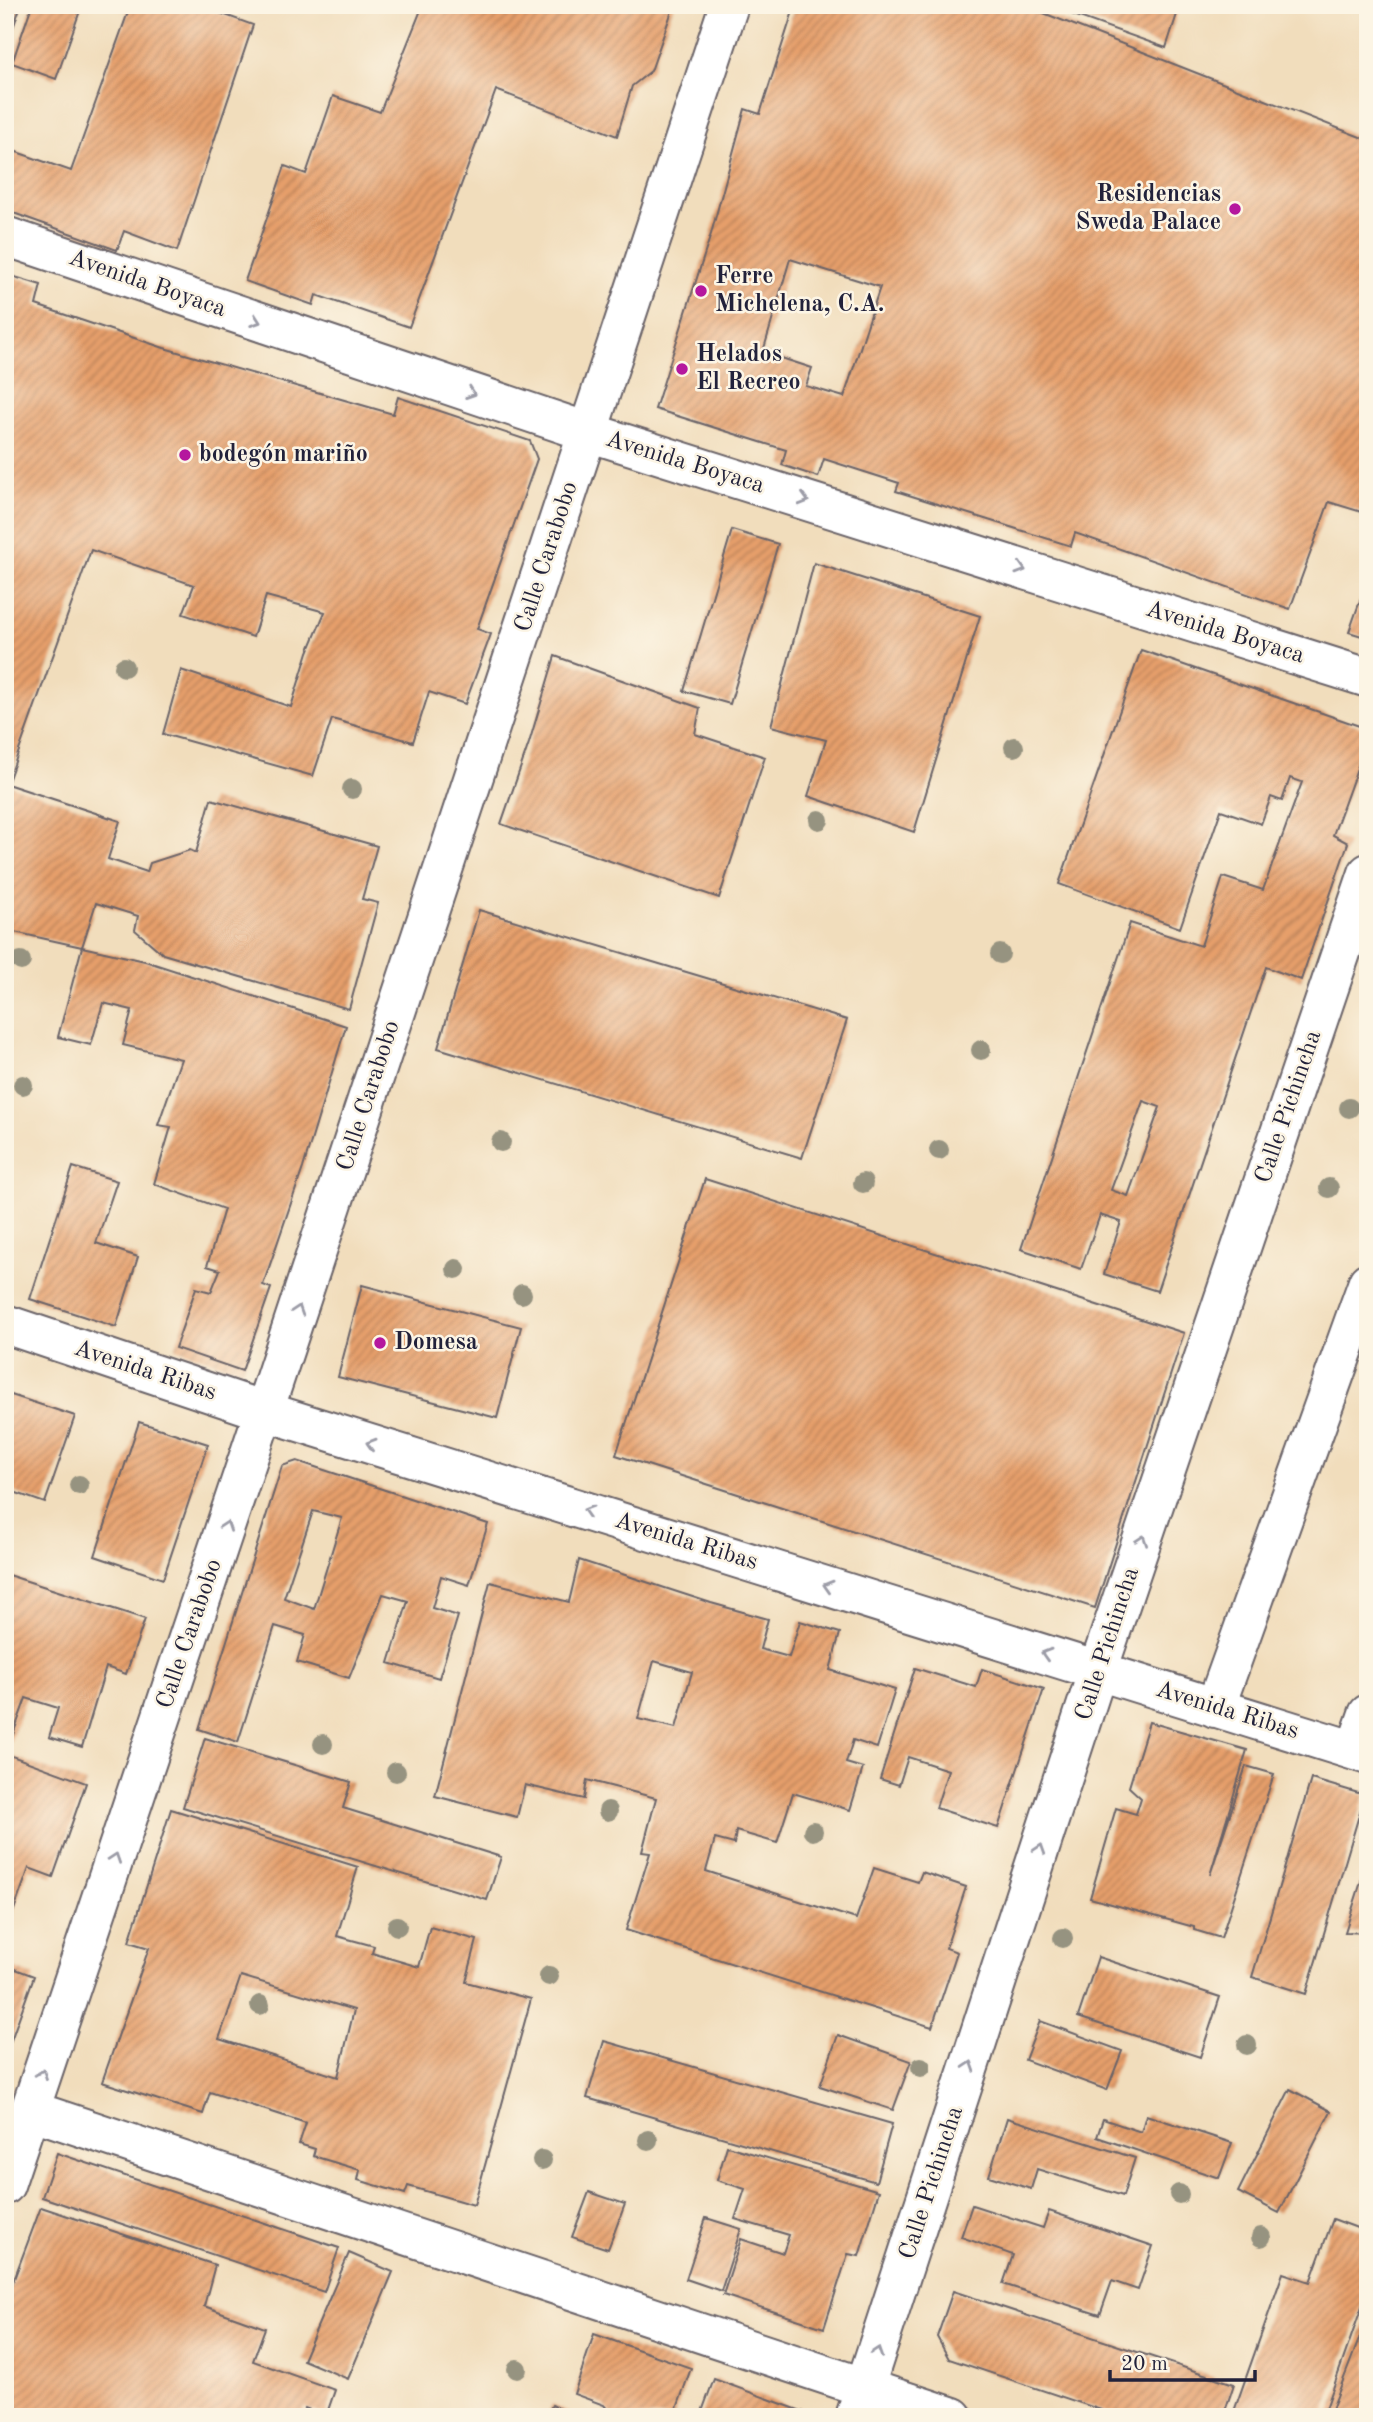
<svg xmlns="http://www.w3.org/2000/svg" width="1373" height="2422" viewBox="0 0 1373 2422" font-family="'Old Standard TT',serif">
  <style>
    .building { fill: url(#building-hatch); fill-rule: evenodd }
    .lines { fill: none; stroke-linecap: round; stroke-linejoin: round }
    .minor-casing { stroke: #6a6368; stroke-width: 42 }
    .minor { stroke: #fff; stroke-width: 38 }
    .tree { fill: #969380 }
    .oneway { stroke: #9c9ca7 }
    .poi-dot { fill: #b5179e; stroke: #fcf5e5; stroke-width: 2.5 }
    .labels { text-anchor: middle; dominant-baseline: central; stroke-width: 5; stroke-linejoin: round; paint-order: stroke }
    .poi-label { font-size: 24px; font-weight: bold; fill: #22223b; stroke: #fcf5e5; text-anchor: start }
    .street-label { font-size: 24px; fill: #22223b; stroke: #fcf5e5 }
  </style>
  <defs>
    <pattern id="building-hatch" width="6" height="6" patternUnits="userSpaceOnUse" patternTransform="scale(1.75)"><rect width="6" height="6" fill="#e69f6b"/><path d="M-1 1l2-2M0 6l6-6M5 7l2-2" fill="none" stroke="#ba8159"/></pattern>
  </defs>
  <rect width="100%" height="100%" fill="#fcf5e5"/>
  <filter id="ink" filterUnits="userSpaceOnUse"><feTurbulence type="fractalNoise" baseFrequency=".0143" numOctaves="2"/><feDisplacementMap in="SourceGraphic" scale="14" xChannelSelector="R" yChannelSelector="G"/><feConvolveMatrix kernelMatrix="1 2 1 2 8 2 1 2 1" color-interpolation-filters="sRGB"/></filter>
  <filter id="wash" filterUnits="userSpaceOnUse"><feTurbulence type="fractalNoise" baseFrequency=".00686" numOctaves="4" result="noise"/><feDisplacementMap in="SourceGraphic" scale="28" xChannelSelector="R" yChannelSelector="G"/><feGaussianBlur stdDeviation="1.57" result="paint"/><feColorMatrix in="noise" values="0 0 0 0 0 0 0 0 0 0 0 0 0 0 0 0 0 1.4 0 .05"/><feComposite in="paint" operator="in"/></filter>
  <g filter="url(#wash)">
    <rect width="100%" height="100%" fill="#f1ddbc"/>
    <g id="blocks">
      <!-- building -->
      <path class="building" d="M5,5H21L6,48H5Z
        M32,5H82L56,79L12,63Z
        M110,5H204L203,7L253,25L177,251L124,231L117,250L5,210V148L71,171L128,12Z
        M423,5H674L651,71L632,86L617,136L496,90L409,327L316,295L313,305L245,281L285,166L306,174L333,96L380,112Z
        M795,5H1023L1368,140V514L1329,502L1290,609L1075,533L1071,546L896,491L899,483L824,459L818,477L782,465L786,450L655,409L711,234L745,109L760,114ZM790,259L880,287L844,397L806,386L812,368L763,352Z
        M1055,5H1180L1166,48L1054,8Z
        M5,274L41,285L36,305L164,348L393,414L398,397L530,441L537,459L477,629L491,634L465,704L429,692L413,742L332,719L313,776L163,734L181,670L291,707L308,652L325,612L266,596L253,637L183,614L194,585L91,550L7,784L120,821L108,859L147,872L150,863L190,850L196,853L211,799L377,846L362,899L378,903L349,1009L163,954L135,930L138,916L96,903L82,947L5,930Z
        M732,530L778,544L730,704L684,691Z
        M814,563L980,616L914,832L808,796L826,740L771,726Z
        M1367,581H1368V638L1349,632Z
        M1141,650L1368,729V738L1333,835L1348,843L1301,980L1266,967L1157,1291L1104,1274L1121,1222L1100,1215L1081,1269L1021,1249L1130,923L1201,946L1223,877L1263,890L1302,782L1290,778L1282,801L1271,797L1261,824L1221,810L1180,928L1059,884ZM1143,1101L1160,1107L1128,1196L1111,1190Z
        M555,656L700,708L695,734L765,757L719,898L501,824L529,743Z
        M479,910L847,1020L802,1158L438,1048Z
        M82,947L145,961L346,1026L303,1168L263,1285L271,1288L242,1371L175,1348L196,1288L211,1292L220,1270L207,1266L224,1209L154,1184L171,1127L158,1125L181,1059L123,1045L132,1010L103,1003L91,1045L58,1037Z
        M73,1167L117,1181L96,1243L138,1257L116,1327L30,1299Z
        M705,1179L1184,1333L1095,1608L616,1455Z
        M362,1285L521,1327L497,1418L338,1377Z
        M5,1393L75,1416L45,1503L5,1489Z
        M139,1422L208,1444L163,1579L95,1556Z
        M297,1461L488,1524L469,1585L441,1576L432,1608L458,1616L439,1678L389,1663L408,1601L383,1594L349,1678L297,1662L305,1635L275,1626L238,1742L199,1729L282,1466ZM313,1511L342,1518L314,1609L284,1598Z
        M579,1560L711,1603L768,1619L760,1649L789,1657L800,1621L840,1633L830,1670L895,1690L877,1748L853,1740L846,1763L863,1768L850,1810L793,1793L777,1843L736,1831L734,1844L715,1839L706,1871L856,1919L874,1868L918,1882L922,1872L966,1887L946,1948L957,1952L932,2027L626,1930L650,1853L642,1852L656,1798L587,1780L584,1799L525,1785L517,1817L435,1796L490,1582L569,1602ZM654,1661L692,1672L676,1728L638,1719Z
        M5,1574L145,1619L126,1674L106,1667L82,1747L49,1737L58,1708L26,1698L6,1754L86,1783L53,1877L29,1868L5,1935Z
        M915,1668L976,1687L982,1669L1044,1689L998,1828L936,1808L948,1770L908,1757L899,1785L880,1779Z
        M1149,1722L1247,1750L1210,1875L1246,1766L1274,1774L1221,1938L1194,1930V1927L1090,1898L1116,1808L1136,1814L1141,1798L1129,1787Z
        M205,1738L351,1782L343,1808L501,1857L487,1900L183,1807Z
        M1311,1779L1365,1795L1306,1994L1252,1977Z
        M171,1809L358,1867L337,1936L374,1946L372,1953L419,1967L430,1927L477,1940L466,1982L531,1999L474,2205L408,2186L405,2194L358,2180L360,2170L313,2156L315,2149L299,2144L306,2123L210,2092L203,2114L102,2082L149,1948L129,1942ZM241,1976L354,2010L338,2077L219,2039Z
        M1367,1863L1368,1933L1345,1932Z
        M1098,1957L1220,1997L1200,2057L1078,2017Z
        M5,1965L34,1976L6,2054H5Z
        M1040,2021L1122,2051L1107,2090L1025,2060Z
        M838,2035L911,2061L893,2110L820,2086Z
        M604,2041L892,2124L876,2182L587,2098Z
        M1290,2089L1331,2111L1279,2213L1238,2192Z
        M1146,2115L1232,2143L1219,2178L1097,2137L1103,2119L1141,2132Z
        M1007,2118L1135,2158L1123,2196L1037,2169L1031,2189L989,2176Z
        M727,2146L879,2191L859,2256L848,2254L824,2328L723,2295L741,2239L783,2253L789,2235L735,2219L745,2189L717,2180Z
        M57,2153L339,2248L324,2292L42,2197Z
        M589,2192L625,2204L608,2249L572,2237Z
        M972,2205L1043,2228L1049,2211L1153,2246L1138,2290L1112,2281L1100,2315L1003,2284L1013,2255L961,2237Z
        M41,2207L215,2265L204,2306L265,2328L253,2361L335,2390L326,2416L305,2408L302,2417H5V2303Z
        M706,2218L741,2229L721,2291L686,2279Z
        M1333,2219L1368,2232V2289L1323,2417H1232L1283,2273L1310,2282Z
        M349,2253L393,2272L348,2379L303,2360Z
        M953,2291L1234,2384L1223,2417H1122L949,2359L937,2337Z
        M1368,2316V2417H1329Z
        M594,2334L691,2368L674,2417H614L604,2405L574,2394Z
        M714,2379L804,2412L803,2417H700Z
        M552,2405L577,2417H546Z"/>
    </g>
  </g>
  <g filter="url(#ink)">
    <use href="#blocks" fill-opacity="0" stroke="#6a6368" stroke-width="2"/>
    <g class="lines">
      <!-- minor casing -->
      <g class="minor-casing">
        <path id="minor" d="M5,236L588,432L1368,678
          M5,1324L264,1411L1368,1755
          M1215,1708L1368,1282
          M1355,1751L1368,1714
          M30,2110L953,2417
          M5,2185L264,1411L729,5
          M855,2417L1098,1670L1368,873"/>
      </g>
      <!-- minor -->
      <use href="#minor" class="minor"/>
    </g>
    <!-- trees -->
    <g class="tree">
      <circle cx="124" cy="667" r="10"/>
      <circle cx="1014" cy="747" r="10"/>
      <circle cx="352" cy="789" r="10"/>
      <circle cx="819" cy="820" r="10"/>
      <circle cx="1000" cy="954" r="10"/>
      <circle cx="21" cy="961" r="10"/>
      <circle cx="981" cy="1050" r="10"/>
      <circle cx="23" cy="1085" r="10"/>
      <circle cx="1349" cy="1108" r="10"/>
      <circle cx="501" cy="1142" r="10"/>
      <circle cx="939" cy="1150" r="10"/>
      <circle cx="863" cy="1183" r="10"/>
      <circle cx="1329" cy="1188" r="10"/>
      <circle cx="456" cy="1269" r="10"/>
      <circle cx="522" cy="1294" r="10"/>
      <circle cx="79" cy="1485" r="10"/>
      <circle cx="323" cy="1744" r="10"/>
      <circle cx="396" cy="1772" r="10"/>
      <circle cx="608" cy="1811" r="10"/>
      <circle cx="813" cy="1831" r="10"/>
      <circle cx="397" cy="1926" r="10"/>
      <circle cx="1063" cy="1938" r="10"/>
      <circle cx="549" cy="1976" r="10"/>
      <circle cx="260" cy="2005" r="10"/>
      <circle cx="1247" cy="2045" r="10"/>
      <circle cx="921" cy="2067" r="10"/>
      <circle cx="648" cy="2140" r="10"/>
      <circle cx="542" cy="2160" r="10"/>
      <circle cx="1179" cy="2194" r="10"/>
      <circle cx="1261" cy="2237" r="10"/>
      <circle cx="517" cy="2369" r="10"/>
    </g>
    <!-- one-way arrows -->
    <defs><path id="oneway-chevron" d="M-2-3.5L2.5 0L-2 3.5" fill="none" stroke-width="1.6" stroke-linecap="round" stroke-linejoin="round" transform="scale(1.75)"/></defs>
    <g class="oneway">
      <use href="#oneway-chevron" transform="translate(256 321) rotate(19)"/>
      <use href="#oneway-chevron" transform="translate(471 393) rotate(19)"/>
      <use href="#oneway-chevron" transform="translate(804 500) rotate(17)"/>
      <use href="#oneway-chevron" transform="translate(1021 569) rotate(17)"/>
      <use href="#oneway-chevron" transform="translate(298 1310) rotate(-72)"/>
      <use href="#oneway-chevron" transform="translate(371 1444) rotate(-163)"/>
      <use href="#oneway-chevron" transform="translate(588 1511) rotate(-163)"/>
      <use href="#oneway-chevron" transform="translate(226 1526) rotate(-71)"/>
      <use href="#oneway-chevron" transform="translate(1142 1540) rotate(-71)"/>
      <use href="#oneway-chevron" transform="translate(828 1586) rotate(-163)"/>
      <use href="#oneway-chevron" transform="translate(1046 1654) rotate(-163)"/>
      <use href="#oneway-chevron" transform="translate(1040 1849) rotate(-72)"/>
      <use href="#oneway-chevron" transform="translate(115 1858) rotate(-71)"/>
      <use href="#oneway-chevron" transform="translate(970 2066) rotate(-72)"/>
      <use href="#oneway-chevron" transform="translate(42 2074) rotate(-71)"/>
      <use href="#oneway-chevron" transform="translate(877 2352) rotate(-72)"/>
    </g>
  </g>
  <!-- markers -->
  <g class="poi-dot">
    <circle cx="1235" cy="209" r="7"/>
    <circle cx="701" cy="291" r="7"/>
    <circle cx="682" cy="369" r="7"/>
    <circle cx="185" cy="455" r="7"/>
    <circle cx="380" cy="1343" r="7"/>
  </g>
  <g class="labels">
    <!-- poi labels -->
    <g class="poi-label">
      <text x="1221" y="195" text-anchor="end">Residencias<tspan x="1221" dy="28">Sweda Palace</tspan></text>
      <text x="715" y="277">Ferre<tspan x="715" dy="28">Michelena, C.A.</tspan></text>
      <text x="696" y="355">Helados<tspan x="696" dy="28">El Recreo</tspan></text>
      <text x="199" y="455">bodegón mariño</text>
      <text x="394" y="1343">Domesa</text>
    </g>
    <!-- street labels -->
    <g class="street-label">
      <text transform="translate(147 284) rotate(19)">Avenida Boyaca</text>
      <text transform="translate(685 463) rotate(17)">Avenida Boyaca</text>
      <text transform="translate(547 557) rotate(-72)">Calle Carabobo</text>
      <text transform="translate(1225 633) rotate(17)">Avenida Boyaca</text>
      <text transform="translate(369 1096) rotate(-72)">Calle Carabobo</text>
      <text transform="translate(1289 1107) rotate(-71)">Calle Pichincha</text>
      <text transform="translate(145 1371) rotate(18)">Avenida Ribas</text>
      <text transform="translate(686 1542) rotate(17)">Avenida Ribas</text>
      <text transform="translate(190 1634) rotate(-71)">Calle Carabobo</text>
      <text transform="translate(1108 1644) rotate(-72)">Calle Pichincha</text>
      <text transform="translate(1227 1711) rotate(17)">Avenida Ribas</text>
      <text transform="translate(932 2183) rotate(-72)">Calle Pichincha</text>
    </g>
  </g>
  <!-- margin -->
  <rect width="1373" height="2422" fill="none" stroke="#fcf5e5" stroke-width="28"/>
  <!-- scale -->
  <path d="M1110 2370v10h145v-10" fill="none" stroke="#22223b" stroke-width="3.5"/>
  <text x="1121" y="2370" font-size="21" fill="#22223b" stroke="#fcf5e5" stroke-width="5" paint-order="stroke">20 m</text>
</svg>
